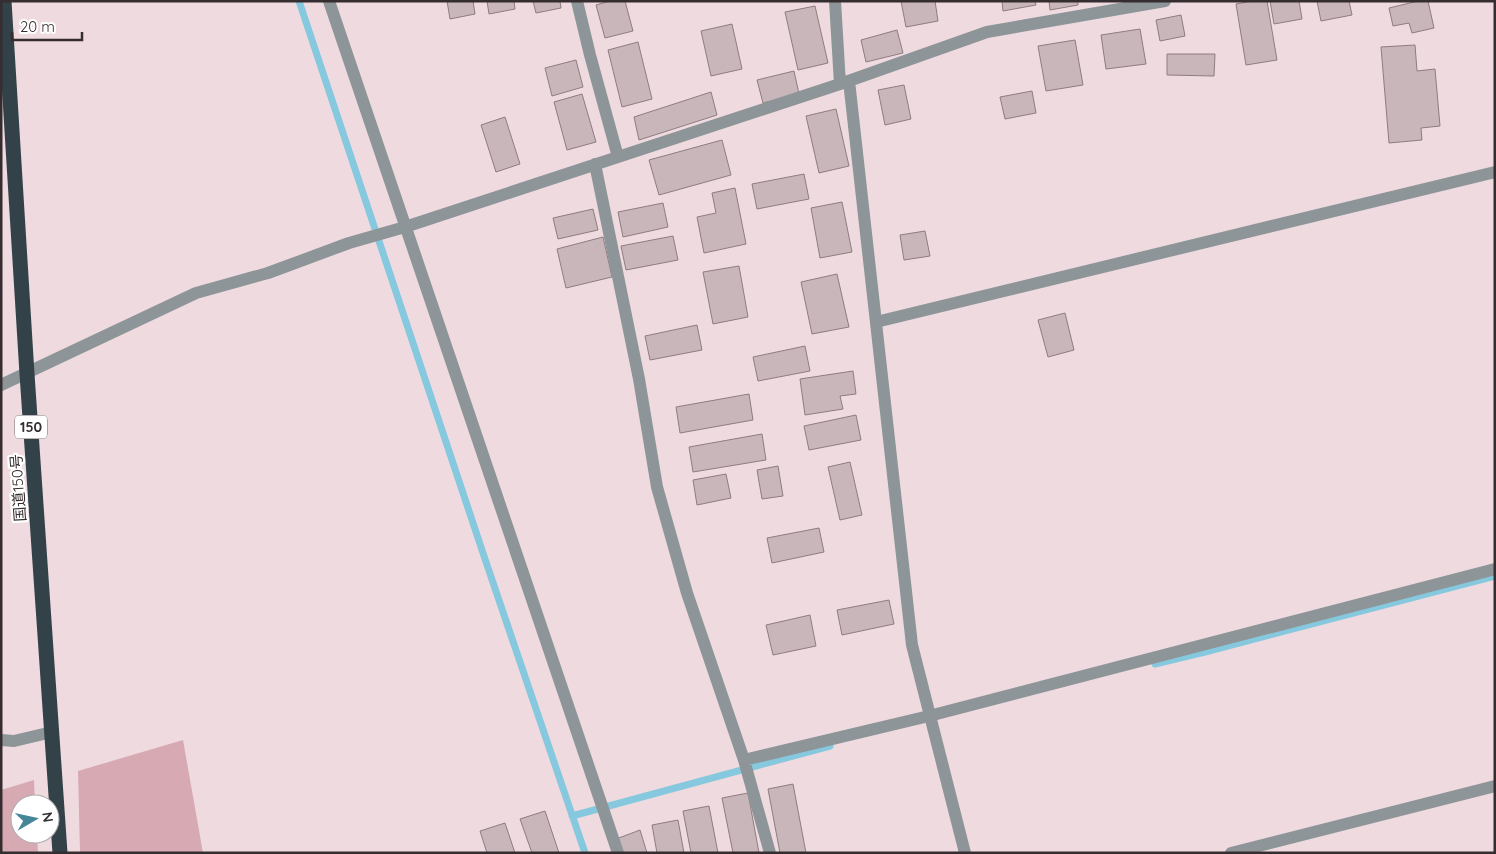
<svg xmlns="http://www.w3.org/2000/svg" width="1496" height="854" viewBox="0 0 1496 854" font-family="Quicksand,'Noto Sans JP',sans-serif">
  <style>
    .green { fill: #d7a9b3 }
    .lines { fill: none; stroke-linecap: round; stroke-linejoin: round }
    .stream { stroke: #86c8dd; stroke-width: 7 }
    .building { fill: #c9b6ba; stroke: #8e7c80 }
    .street { stroke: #8d9598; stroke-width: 12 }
    .highway { stroke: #334248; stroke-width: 15 }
    .labels { text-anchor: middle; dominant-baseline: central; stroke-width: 4.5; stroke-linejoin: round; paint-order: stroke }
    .shield { fill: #fff; stroke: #726c6d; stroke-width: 1 }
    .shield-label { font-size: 14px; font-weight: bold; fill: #352d2f }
    .street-label { font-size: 15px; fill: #352d2f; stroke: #fff }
  </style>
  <rect width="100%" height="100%" fill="#efdbdf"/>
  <!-- green -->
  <path class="green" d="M183,740L203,853H80L78,771Z
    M34,780L35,804H20V834H37L38,853H1V790Z"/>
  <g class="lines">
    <!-- stream -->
    <path class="stream" d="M299,1L486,562L585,853
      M1155,664L1205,652L1495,576
      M572,816L830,746"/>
  </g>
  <!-- building -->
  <path class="building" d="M447,1H473L475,14L450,19Z
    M487,1H514L515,9L489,14Z
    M533,1H560L561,8L536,13Z
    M610,1H625L633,31L605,38L596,5Z
    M901,1H935L938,21L906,27Z
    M1002,1H1035L1036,5L1003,11Z
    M1049,1H1078V5L1050,10Z
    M1252,1H1267L1277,60L1246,65L1236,4Z
    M1270,1H1299L1302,19L1274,24Z
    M1317,1H1349L1352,15L1321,21Z
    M1418,1H1428L1434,28L1412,33L1409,23L1393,26L1389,8Z
    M815,6L828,63L798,70L785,12Z
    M1181,15L1185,36L1160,41L1156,20Z
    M732,24L742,69L711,76L701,31Z
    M1140,29L1146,64L1106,69L1101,35Z
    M897,30L903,53L866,62L861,40Z
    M1075,40L1083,85L1046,91L1038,46Z
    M638,42L652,99L622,107L608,50Z
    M1415,45L1417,71L1435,69L1440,126L1421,128L1422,140L1389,143L1381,47Z
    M1167,54H1215L1214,76L1167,75Z
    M576,60L583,87L552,96L545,68Z
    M794,71L799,94L763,103L757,80Z
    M904,85L911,119L885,125L878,90Z
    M1032,91L1036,113L1005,119L1000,97Z
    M711,92L717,115L639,140L634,117Z
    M582,94L596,142L567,150L554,102Z
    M836,109L849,166L819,173L806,116Z
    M505,117L520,164L496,172L481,125Z
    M722,140L731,175L659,195L649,160Z
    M804,174L809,199L757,209L752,184Z
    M735,188L746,244L704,253L697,217L716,213L712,193Z
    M842,202L852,252L820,258L811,208Z
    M663,203L668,227L623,237L618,212Z
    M593,209L598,230L558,239L553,218Z
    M925,231L930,256L904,260L900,235Z
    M673,236L678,260L626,270L621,246Z
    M603,237L612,277L566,288L557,249Z
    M739,266L748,317L713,324L703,272Z
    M837,274L849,327L812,334L801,282Z
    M1065,313L1074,350L1048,357L1038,320Z
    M697,325L702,350L650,360L645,336Z
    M805,346L810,371L758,381L753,357Z
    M853,371L856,394L840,396L843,409L805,415L800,379Z
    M749,394L753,420L680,433L676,407Z
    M856,415L861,440L809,450L804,426Z
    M762,434L766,460L693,472L689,447Z
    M850,462L862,515L840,520L828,467Z
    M778,466L783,496L762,499L757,470Z
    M726,474L731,498L697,505L693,480Z
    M819,528L824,552L772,563L767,538Z
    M889,600L894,624L842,635L837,610Z
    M810,615L816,646L773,655L766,625Z
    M793,784L806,853H780L768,789Z
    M748,793L759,853H733L722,798Z
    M709,806L718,853H691L683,811Z
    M545,811L559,853H532L520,819Z
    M678,820L684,853H657L652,825Z
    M505,823L515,853H487L480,831Z
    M640,830L647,853H620L616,839Z"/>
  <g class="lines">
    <!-- street -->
    <path class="street" d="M329,1L618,853
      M577,1L590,55L618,157
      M835,1L840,84
      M849,81L912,645L965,853
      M595,164L639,379L657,487L687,593L744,760L770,853
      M876,322L1495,172
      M1,385L196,293L268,273L349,243L405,227L840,84L987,32L1165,1
      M1,740L14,741L52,732
      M744,760L929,716L1495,569
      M1231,853L1495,786"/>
    <!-- highway -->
    <path class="highway" d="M4,1L27,374L60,853"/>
  </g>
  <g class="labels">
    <!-- shield labels -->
    <rect class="shield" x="15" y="415.5" width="32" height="23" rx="4"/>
    <g class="shield-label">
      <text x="31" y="427">150</text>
    </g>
    <!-- street labels -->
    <g class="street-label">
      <text transform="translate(18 488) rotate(-94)">国道150号</text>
    </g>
  </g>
  <!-- border -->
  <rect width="1496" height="854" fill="none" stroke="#352d2f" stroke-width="5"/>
  <!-- north arrow -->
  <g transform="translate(35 819) rotate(81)"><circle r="24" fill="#ffffff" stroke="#aeabac"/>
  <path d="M0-4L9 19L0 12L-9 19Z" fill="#458699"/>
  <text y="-8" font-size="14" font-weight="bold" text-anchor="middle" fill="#352d2f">N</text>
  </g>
  <!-- scale -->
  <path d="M12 32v8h70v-8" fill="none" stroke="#352d2f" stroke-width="2.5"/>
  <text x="20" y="32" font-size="15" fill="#352d2f" stroke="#ffffff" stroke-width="4" paint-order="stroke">20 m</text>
</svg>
